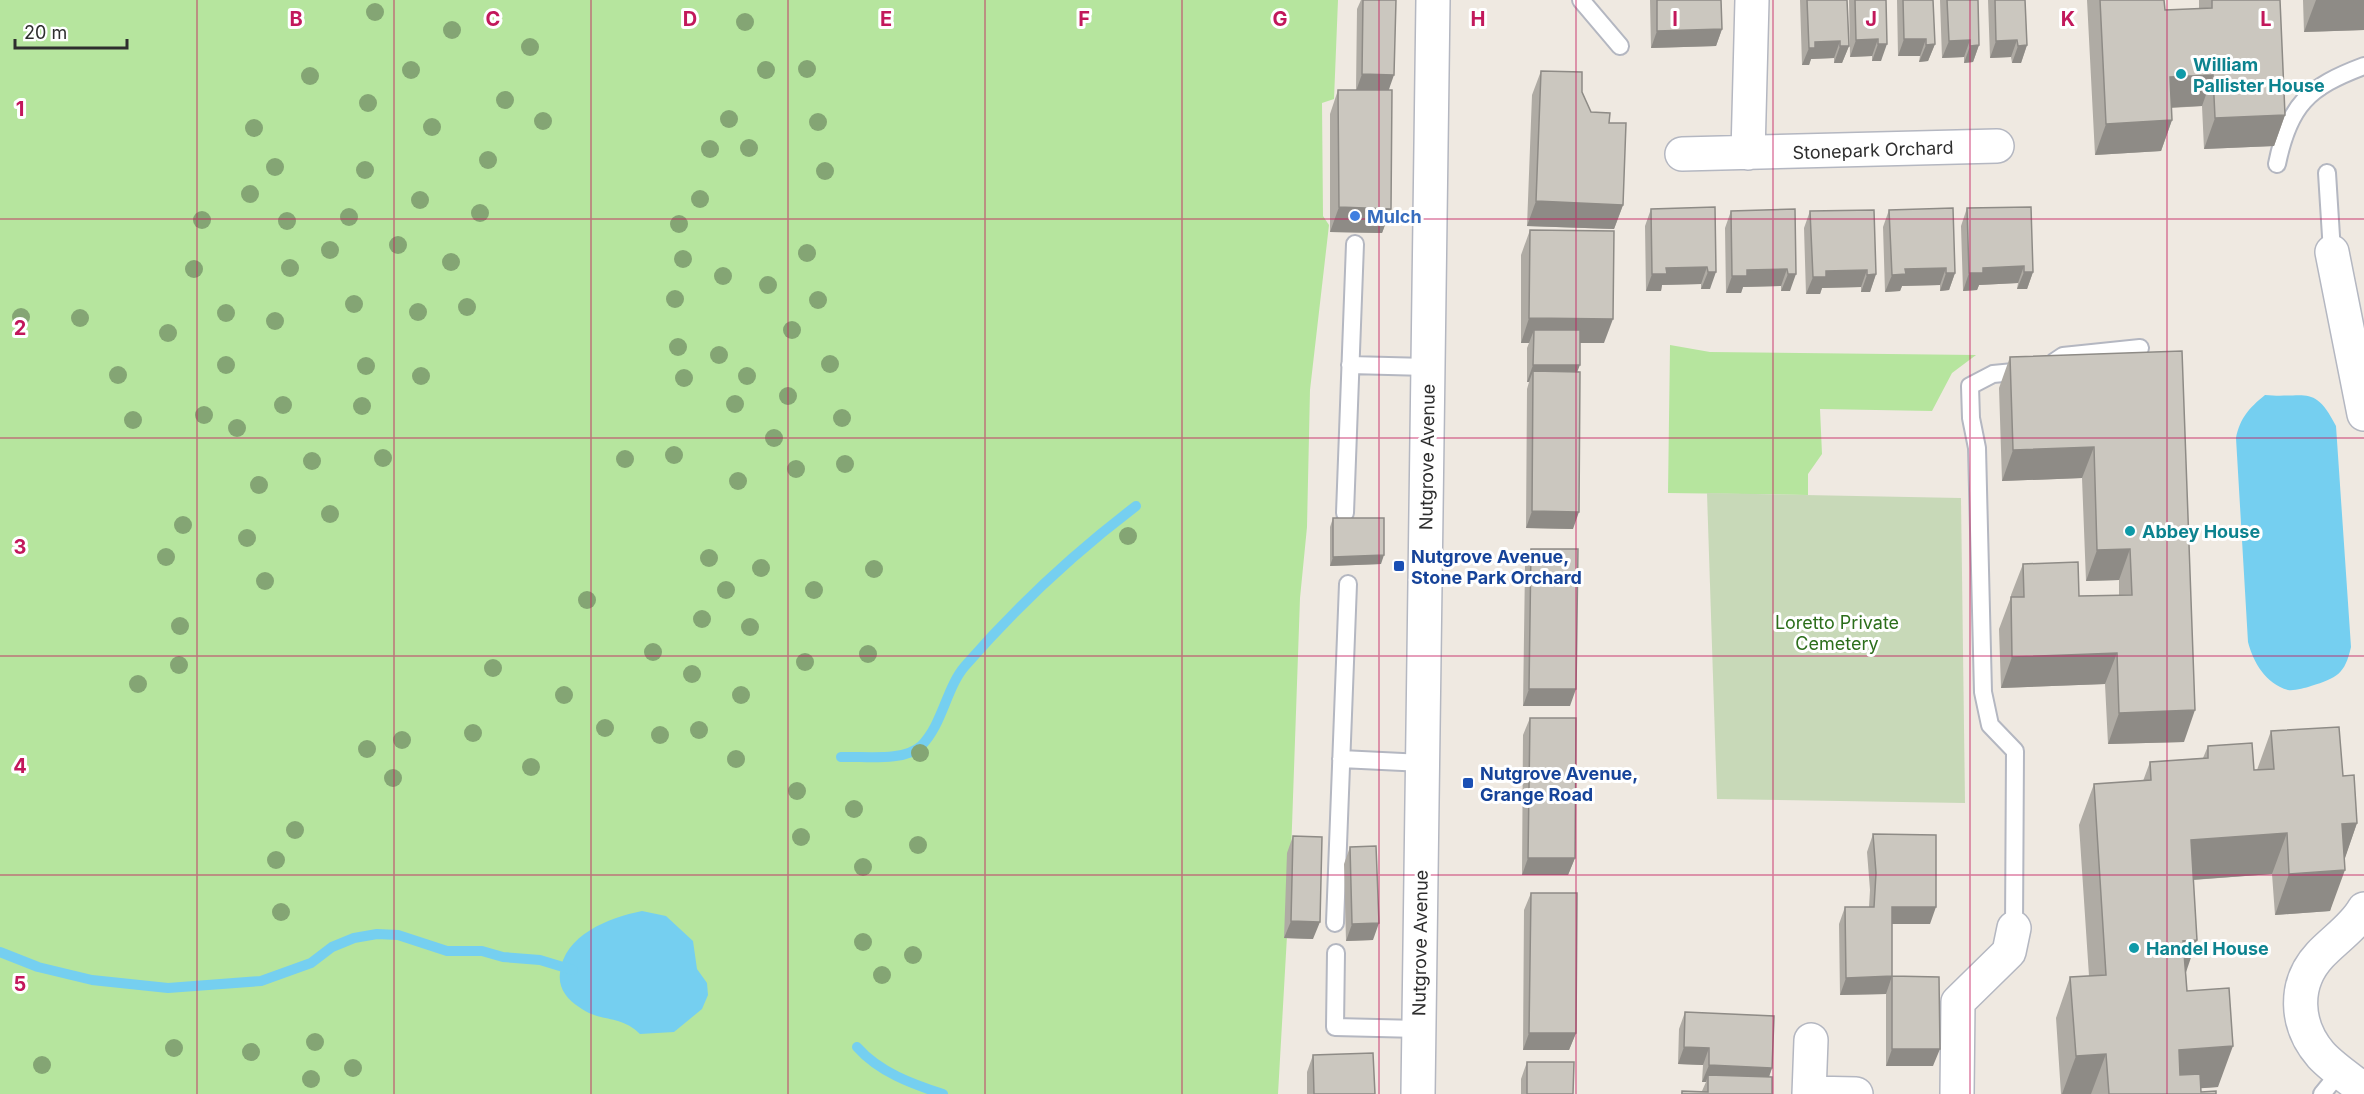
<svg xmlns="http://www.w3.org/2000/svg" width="2364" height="1094" viewBox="0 0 2364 1094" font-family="Inter,sans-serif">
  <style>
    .green { fill: #b6e59e }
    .cemetery { fill: #c8d9b8 }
    .water { fill: #75cff0 }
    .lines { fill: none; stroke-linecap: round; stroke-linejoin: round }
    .stream { stroke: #75cff0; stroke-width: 10 }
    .service-casing { stroke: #b4b7c1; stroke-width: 20 }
    .minor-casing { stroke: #b4b7c1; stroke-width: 36 }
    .secondary-casing { stroke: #b4b7c1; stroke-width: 36 }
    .service { stroke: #fff; stroke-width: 16 }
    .minor { stroke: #fff; stroke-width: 33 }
    .secondary { stroke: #fff; stroke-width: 33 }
    .tree { fill: #84a574 }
    .wall { fill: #afaba4 }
    .shaded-wall { fill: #8e8b86 }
    .building { fill: #cbc7bf; stroke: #8e8b86; stroke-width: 1.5 }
    .grid { fill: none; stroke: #c2185b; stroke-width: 1.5; stroke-opacity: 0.55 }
    .culture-dot { fill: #0f9aa8; stroke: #fff; stroke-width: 2 }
    .shop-dot { fill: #3f7fe0; stroke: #fff; stroke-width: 2 }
    .transit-dot { fill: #1a4fb4; stroke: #fff; stroke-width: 2 }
    .labels { text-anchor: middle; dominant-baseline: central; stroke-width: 6; stroke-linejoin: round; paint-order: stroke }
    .culture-label { font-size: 18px; font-weight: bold; fill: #0d838f; stroke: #fff; text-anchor: start }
    .street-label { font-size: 18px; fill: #2e2e2e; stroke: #fff }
    .shop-label { font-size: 18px; font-weight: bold; fill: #366cbe; stroke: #fff; text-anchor: start }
    .transit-label { font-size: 18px; font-weight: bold; fill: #164399; stroke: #fff; text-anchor: start }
    .park-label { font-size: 18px; fill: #2c6e1b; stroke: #fff }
    .grid-label { font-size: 20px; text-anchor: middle; font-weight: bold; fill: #c2185b; stroke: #fff; stroke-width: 6; stroke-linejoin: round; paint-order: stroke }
  </style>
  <rect width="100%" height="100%" fill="#efe9e1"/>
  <!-- green -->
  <path class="green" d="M0,0H1338L1334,99L1322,103L1323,216L1329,225L1310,390L1307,527L1300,598L1290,883L1278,1094H0Z
    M1670,345L1710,352L1976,355L1952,373L1932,411L1820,409L1822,454L1808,474V495L1668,493Z"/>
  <!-- cemetery -->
  <path class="cemetery" d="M1707,493L1961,498L1965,803L1717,799Z"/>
  <!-- water -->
  <path class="water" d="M2265,395C2305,399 2314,383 2336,426L2351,647C2345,674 2337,678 2311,686C2305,688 2294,691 2288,690C2266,684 2253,662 2248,642L2236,438C2240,418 2249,408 2265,395Z
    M642,911L666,916L693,941L697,969L707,983L708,995L702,1009L674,1032L640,1034C620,1014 600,1023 579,1007C567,999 558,988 560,973C564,935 608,918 642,911Z"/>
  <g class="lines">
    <!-- stream -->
    <path class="stream" d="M841,757C864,756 904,762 921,746C943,724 946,688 965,666C1017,606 1073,554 1136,506
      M0,952L38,967L92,980L168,988L261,981L311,963L332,947L354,938L377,934L398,935L447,951H482L503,957L540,960L573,970
      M857,1047C879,1072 912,1084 943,1094"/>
    <!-- service casing -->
    <g class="service-casing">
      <path id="service" d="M1581,0L1620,46
        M2277,164C2289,105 2308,87 2364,66
        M2327,173L2332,252
        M2054,362L2063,356L2140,348
        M1350,365L1427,367
        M1345,513L1355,244
        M1341,759L1423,763
        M1335,923L1348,584
        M2014,928L2015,751L1990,725L1983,692L1977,448L1971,418L1970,386L1993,374L2024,371
        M1336,953L1335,1027L1419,1029
        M2322,1094L2340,1072"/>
    </g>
    <!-- minor casing -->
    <g class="minor-casing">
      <path id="minor" d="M1748,153L1752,0
        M1682,154L1997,146
        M2332,252L2364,414
        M2364,909C2354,927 2334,940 2320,955C2293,984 2295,1025 2321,1055C2333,1068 2350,1079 2364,1090
        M1809,1093L1856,1094
        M1809,1094L1811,1040
        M1957,1094L1958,1002L2009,952L2014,928"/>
    </g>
    <!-- secondary casing -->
    <g class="secondary-casing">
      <path id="secondary" d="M1418,1094L1433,0"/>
    </g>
    <!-- service -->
    <use href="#service" class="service"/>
    <!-- minor -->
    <use href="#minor" class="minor"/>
    <!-- secondary -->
    <use href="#secondary" class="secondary"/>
  </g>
  <!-- trees -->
  <g class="tree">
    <circle cx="375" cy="12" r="9"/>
    <circle cx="745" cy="22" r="9"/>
    <circle cx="452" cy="30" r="9"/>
    <circle cx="530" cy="47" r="9"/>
    <circle cx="807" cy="69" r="9"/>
    <circle cx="411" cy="70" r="9"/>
    <circle cx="766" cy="70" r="9"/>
    <circle cx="310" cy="76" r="9"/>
    <circle cx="505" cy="100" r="9"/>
    <circle cx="368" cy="103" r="9"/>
    <circle cx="729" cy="119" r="9"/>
    <circle cx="543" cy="121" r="9"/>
    <circle cx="818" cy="122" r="9"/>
    <circle cx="432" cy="127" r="9"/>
    <circle cx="254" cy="128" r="9"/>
    <circle cx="749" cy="148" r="9"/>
    <circle cx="710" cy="149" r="9"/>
    <circle cx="488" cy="160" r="9"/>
    <circle cx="275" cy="167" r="9"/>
    <circle cx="365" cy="170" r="9"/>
    <circle cx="825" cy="171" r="9"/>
    <circle cx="250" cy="194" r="9"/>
    <circle cx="700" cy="199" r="9"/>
    <circle cx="420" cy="200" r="9"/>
    <circle cx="480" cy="213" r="9"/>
    <circle cx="349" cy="217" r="9"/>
    <circle cx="202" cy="220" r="9"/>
    <circle cx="287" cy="221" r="9"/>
    <circle cx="679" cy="224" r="9"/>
    <circle cx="398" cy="245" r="9"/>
    <circle cx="330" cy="250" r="9"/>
    <circle cx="807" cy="253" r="9"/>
    <circle cx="683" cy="259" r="9"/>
    <circle cx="451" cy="262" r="9"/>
    <circle cx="290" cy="268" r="9"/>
    <circle cx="194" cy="269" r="9"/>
    <circle cx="723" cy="276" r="9"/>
    <circle cx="768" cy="285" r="9"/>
    <circle cx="675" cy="299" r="9"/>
    <circle cx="818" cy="300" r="9"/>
    <circle cx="354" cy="304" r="9"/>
    <circle cx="467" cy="307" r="9"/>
    <circle cx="418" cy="312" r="9"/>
    <circle cx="226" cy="313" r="9"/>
    <circle cx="21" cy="317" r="9"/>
    <circle cx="80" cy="318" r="9"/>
    <circle cx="275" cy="321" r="9"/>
    <circle cx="792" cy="330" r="9"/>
    <circle cx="168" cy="333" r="9"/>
    <circle cx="678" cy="347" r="9"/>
    <circle cx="719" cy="355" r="9"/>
    <circle cx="830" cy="364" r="9"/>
    <circle cx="226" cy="365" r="9"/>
    <circle cx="366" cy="366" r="9"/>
    <circle cx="118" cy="375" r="9"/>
    <circle cx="421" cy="376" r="9"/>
    <circle cx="747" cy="376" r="9"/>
    <circle cx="684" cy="378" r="9"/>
    <circle cx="788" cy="396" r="9"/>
    <circle cx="735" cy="404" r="9"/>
    <circle cx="283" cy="405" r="9"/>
    <circle cx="362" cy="406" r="9"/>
    <circle cx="204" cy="415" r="9"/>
    <circle cx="842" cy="418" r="9"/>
    <circle cx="133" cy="420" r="9"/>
    <circle cx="237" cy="428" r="9"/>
    <circle cx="774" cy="438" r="9"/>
    <circle cx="674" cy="455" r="9"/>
    <circle cx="383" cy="458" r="9"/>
    <circle cx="625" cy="459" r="9"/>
    <circle cx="312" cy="461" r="9"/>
    <circle cx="845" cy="464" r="9"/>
    <circle cx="796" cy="469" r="9"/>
    <circle cx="738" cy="481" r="9"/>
    <circle cx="259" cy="485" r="9"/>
    <circle cx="330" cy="514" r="9"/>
    <circle cx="183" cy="525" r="9"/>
    <circle cx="1128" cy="536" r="9"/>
    <circle cx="247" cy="538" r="9"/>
    <circle cx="166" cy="557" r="9"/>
    <circle cx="709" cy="558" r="9"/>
    <circle cx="761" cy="568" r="9"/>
    <circle cx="874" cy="569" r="9"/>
    <circle cx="265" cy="581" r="9"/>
    <circle cx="726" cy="590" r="9"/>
    <circle cx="814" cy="590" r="9"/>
    <circle cx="587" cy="600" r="9"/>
    <circle cx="702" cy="619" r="9"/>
    <circle cx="180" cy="626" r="9"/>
    <circle cx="750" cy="627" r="9"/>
    <circle cx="653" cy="652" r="9"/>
    <circle cx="868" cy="654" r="9"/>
    <circle cx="805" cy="662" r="9"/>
    <circle cx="179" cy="665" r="9"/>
    <circle cx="493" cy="668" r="9"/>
    <circle cx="692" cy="674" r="9"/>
    <circle cx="138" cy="684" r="9"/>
    <circle cx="564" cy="695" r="9"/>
    <circle cx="741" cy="695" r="9"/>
    <circle cx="605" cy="728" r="9"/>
    <circle cx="699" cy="730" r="9"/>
    <circle cx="473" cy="733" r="9"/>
    <circle cx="660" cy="735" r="9"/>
    <circle cx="402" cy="740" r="9"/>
    <circle cx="367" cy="749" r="9"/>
    <circle cx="920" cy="753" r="9"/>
    <circle cx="736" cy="759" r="9"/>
    <circle cx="531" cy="767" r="9"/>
    <circle cx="393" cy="778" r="9"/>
    <circle cx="797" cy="791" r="9"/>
    <circle cx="854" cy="809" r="9"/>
    <circle cx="295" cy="830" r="9"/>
    <circle cx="801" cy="837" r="9"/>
    <circle cx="918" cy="845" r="9"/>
    <circle cx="276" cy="860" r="9"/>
    <circle cx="863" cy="867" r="9"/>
    <circle cx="281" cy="912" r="9"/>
    <circle cx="863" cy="942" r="9"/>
    <circle cx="913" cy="955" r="9"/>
    <circle cx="882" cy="975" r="9"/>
    <circle cx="315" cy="1042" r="9"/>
    <circle cx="174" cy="1048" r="9"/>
    <circle cx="251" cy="1052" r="9"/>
    <circle cx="42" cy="1065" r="9"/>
    <circle cx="353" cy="1068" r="9"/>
    <circle cx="311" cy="1079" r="9"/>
  </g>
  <!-- wall -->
  <path class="wall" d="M1361,0H1396L1389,90L1391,209L1382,233L1330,232V114L1338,90H1356L1357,9Z
    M1650,0H1721L1722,29L1716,46L1651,48Z
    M1800,0H1847L1849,46L1842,63H1834V58L1811,59L1809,65H1802Z
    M1849,0H1886L1881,61H1872V56L1850,57Z
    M1897,0H1933L1935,44L1928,61L1919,62L1920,56H1898Z
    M1940,0H1978L1979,45L1973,62L1964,63V57L1942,58Z
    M1988,0H2025L2027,45L2021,63H2012L2011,57L1990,58Z
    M2087,0H2164L2165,10L2199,9V0H2280L2285,115L2274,146L2204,149L2202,106L2172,108V120L2161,151L2095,155Z
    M2303,0H2364V30L2304,32Z
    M1541,71L1582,92L1591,112L1609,123L1623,205L1614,229L1527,226L1532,95Z
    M1715,207L1710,289H1701V284L1662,285L1661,291H1646L1645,226L1651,209Z
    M1967,208L2033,272L2027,289H2017L2018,283L1979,285L1977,290L1963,291L1961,226Z
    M1795,209L1790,291H1781V286L1743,287L1741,293H1726L1725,228L1731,211Z
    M1889,210L1955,273L1949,290L1940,291V285L1902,286L1900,291L1885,292L1883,227Z
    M1810,211L1876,274L1870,292H1861V287L1822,288L1820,294H1806L1804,228Z
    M1530,230L1604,343H1580L1577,372L1573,529L1526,528L1527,389L1529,382H1527V348L1529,343H1521V255Z
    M2182,351L2184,742L2108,744L2105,684L2001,688L1999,629L2011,597V595L2023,564L2079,596L2119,595V580L2086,581L2082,478L2002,481L1999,388L2010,357Z
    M1333,518L1381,564L1330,566V527Z
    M1531,549L1570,706H1523L1525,566Z
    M1530,718L1575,858L1568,875H1522L1523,735Z
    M2271,731L2343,776L2357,823L2344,860L2330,911L2275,915L2272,874L2193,880L2186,973L2187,991L2218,1087L2201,1088V1092L2216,1094H2061L2056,1018L2070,977L2089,976L2079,825L2094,784L2143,781L2150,762L2203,758L2208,746L2254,770H2257Z
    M1873,834L1930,924H1892V976L1933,1066H1886V994L1840,995L1839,924L1845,907H1869L1870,890L1867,852Z
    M1293,836L1313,939L1284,938L1287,853Z
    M1350,847L1373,940L1346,941L1344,864Z
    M1531,893L1576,1033L1569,1050H1523L1524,910Z
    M1685,1012L1772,1068L1769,1077L1772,1094H1681L1682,1091H1702L1706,1082H1702L1703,1065L1678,1064L1679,1029Z
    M1313,1055L1375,1094H1307V1072Z
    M1527,1062L1573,1094H1521V1079Z"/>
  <!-- shaded-wall -->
  <path class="shaded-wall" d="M2316,0H2364V30L2304,32Z
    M1722,29L1716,46L1651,48L1657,31Z
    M1878,39L1872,56L1850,57L1856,40Z
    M1904,39H1926L1920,56H1898Z
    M1970,40L1964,57L1942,58L1949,41Z
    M2017,40L2011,57L1990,58L1996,41Z
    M1840,41L1834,58L1811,59L1809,65H1802L1809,48L1815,42Z
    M1878,44H1887L1881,61H1872Z
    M1935,44L1928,61L1919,62L1926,45Z
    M1979,45L1973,62L1964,63L1970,46Z
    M2027,45L2021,63H2012L2018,46Z
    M1840,46H1849L1842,63H1834Z
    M1362,74L1394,75L1388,92L1356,91Z
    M2213,75L2202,106L2159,108L2170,77Z
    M2285,115L2274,146L2204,149L2215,118Z
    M2172,120L2161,151L2095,155L2106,124Z
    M1536,201L1623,205L1614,229L1527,226Z
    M1339,207L1391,209L1382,233L1330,232Z
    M2024,266L2018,283L1979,285L1977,290L1963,291L1969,273L1983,268Z
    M1707,267L1701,284L1662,285L1661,291H1646L1652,274L1666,268Z
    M1946,268L1940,285L1902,286L1900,291L1885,292L1892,275L1905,269Z
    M1787,269L1781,286L1743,287L1741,293H1726L1732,276L1747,270Z
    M1867,270L1861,287L1822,288L1820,294H1806L1813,277L1826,271Z
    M1708,272H1716L1710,289H1701Z
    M2024,272H2033L2027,289H2017Z
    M1946,273H1955L1949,290L1940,291Z
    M1788,274H1796L1790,291H1781Z
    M1876,274L1870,292H1861L1867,275Z
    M1529,318L1613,319L1604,343H1533L1534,330L1529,343H1521Z
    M1533,365H1580L1573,382L1533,371L1529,382H1527Z
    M2094,447L2082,478L2002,481L2013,450Z
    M1532,511L1579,512L1573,529L1526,528Z
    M2130,549L2119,580L2086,581L2097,550Z
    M1384,555L1381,564L1330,566L1333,557Z
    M2117,653L2105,684L2001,688L2012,657Z
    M1529,689H1576L1570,706H1523Z
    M2195,710L2184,742L2108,744L2119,713Z
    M2357,823L2343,864L2342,824Z
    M2287,833L2272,874L2176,881L2191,840Z
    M1528,858H1575L1568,875H1522Z
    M2345,870L2330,911L2275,915L2289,874Z
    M1892,907H1936L1930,924H1886Z
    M1291,921L1320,922L1313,939L1284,938Z
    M1379,923L1373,940L1346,941L1352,924Z
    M2197,940L2183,981V941Z
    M1892,976L1886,994L1840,995L1846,978Z
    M1529,1033H1576L1569,1050H1523Z
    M2233,1046L2218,1087L2164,1091L2179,1050Z
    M1684,1047L1709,1048L1703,1065L1678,1064Z
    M1892,1049H1940L1933,1066H1886Z
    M2106,1054L2091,1094H2062L2076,1056Z
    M1709,1065L1772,1068L1766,1085L1708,1075L1706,1082H1702Z"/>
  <!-- building -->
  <path class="building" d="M1363,0H1396L1394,75L1362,74Z
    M1657,0H1721L1722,29L1657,31Z
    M1807,0H1847L1849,46H1840V41L1815,42V48H1809Z
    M1855,0H1886L1887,44H1878V39L1856,40Z
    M1903,0H1933L1935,44L1926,45V39H1904Z
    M1947,0H1978L1979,45L1970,46V40L1949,41Z
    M1995,0H2025L2027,45L2018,46L2017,40L1996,41Z
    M2100,0H2164L2165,10L2212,8V0H2280L2285,115L2215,118L2213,75L2170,77L2172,120L2106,124Z
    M1541,71L1582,72V92L1591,112L1610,113L1609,123H1626L1623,205L1536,201Z
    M1338,90H1392L1391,209L1339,207Z
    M1715,207L1716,272H1708L1707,267L1666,268L1667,274H1652L1651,209Z
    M2031,207L2033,272H2024V266L1983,268V273H1969L1967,208Z
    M1953,208L1955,273H1946V268L1905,269L1906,274L1892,275L1889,210Z
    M1795,209L1796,274H1788L1787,269L1747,270V276H1732L1731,211Z
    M1874,210L1876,274L1867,275V270L1826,271V277H1813L1810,211Z
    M1530,230L1614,231L1613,319L1529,318Z
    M1534,330H1580V365H1533Z
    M2182,351L2195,710L2119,713L2117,653L2012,657L2011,597H2024L2023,564L2078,562L2079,596L2132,595L2130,549L2097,550L2094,447L2013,450L2010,357Z
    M1533,371L1580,372L1579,512L1532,511Z
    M1333,518H1384V555L1333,557Z
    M1531,549H1578L1576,689H1529Z
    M1530,718H1576L1575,858H1528Z
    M2339,727L2343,776L2354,775L2357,823L2342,824L2345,870L2289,874L2287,833L2191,840L2197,940L2183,941L2187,991L2229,988L2233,1046L2179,1050L2180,1075L2200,1074L2201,1092L2216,1091V1094H2109L2106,1054L2076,1056L2070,977L2106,975L2094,784L2151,780L2150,762L2208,758V746L2252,743L2254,770L2274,769L2271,731Z
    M1873,834L1936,835V907H1892V976L1939,977L1940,1049H1892V976L1846,978L1845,907H1874L1876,873Z
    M1293,836L1322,837L1320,922L1291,921Z
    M1376,846L1379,923L1352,924L1350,847Z
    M1531,893H1577L1576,1033H1529Z
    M1685,1012L1774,1016L1772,1068L1709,1065V1048L1684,1047Z
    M1373,1053L1375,1094H1314L1313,1055Z
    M1527,1062H1574L1573,1094H1527Z
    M1708,1075L1772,1077V1094H1682V1091L1708,1092Z"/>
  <!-- grid -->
  <path class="grid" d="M197,0V1094M394,0V1094M591,0V1094M788,0V1094M985,0V1094M1182,0V1094M1379,0V1094M1576,0V1094M1773,0V1094M1970,0V1094M2167,0V1094M0,219H2364M0,438H2364M0,656H2364M0,875H2364"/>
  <!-- markers -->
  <g class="culture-dot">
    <circle cx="2181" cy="74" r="6"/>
    <circle cx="2130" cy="531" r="6"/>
    <circle cx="2134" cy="948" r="6"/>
  </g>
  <circle class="shop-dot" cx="1355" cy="216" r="6"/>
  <g class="transit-dot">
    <rect x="1393" y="560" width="12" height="12" rx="3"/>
    <rect x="1462" y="777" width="12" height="12" rx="3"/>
  </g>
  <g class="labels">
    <!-- culture labels -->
    <g class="culture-label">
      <text x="2193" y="64">William<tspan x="2193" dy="21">Pallister House</tspan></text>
      <text x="2142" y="531">Abbey House</text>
      <text x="2146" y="948">Handel House</text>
    </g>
    <!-- street labels -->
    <g class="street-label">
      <text transform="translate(1873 150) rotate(-2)">Stonepark Orchard</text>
      <text transform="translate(1427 457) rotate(-89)">Nutgrove Avenue</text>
      <text transform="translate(1420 943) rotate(-89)">Nutgrove Avenue</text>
    </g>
    <!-- shop labels -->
    <g class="shop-label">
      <text x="1367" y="216">Mulch</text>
    </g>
    <!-- transit labels -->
    <g class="transit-label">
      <text x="1411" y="556">Nutgrove Avenue,<tspan x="1411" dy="21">Stone Park Orchard</tspan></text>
      <text x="1480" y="773">Nutgrove Avenue,<tspan x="1480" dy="21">Grange Road</tspan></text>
    </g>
    <!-- park labels -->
    <g class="park-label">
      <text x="1837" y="622">Loretto Private<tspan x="1837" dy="21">Cemetery</tspan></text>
    </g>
  </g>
  <g class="grid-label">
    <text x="296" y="26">B</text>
    <text x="493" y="26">C</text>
    <text x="690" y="26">D</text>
    <text x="886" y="26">E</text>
    <text x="1084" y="26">F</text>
    <text x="1280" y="26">G</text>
    <text x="1478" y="26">H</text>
    <text x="1675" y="26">I</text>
    <text x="1871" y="26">J</text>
    <text x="2068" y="26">K</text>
    <text x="2266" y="26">L</text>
    <text x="20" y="116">1</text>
    <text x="20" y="335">2</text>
    <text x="20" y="554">3</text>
    <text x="20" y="773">4</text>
    <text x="20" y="991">5</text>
  </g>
  <!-- scale -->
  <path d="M15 39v9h112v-9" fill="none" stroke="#2e2e2e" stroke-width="3"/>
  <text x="24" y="39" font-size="18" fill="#2e2e2e" stroke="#ffffff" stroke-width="4.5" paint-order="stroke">20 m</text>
</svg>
